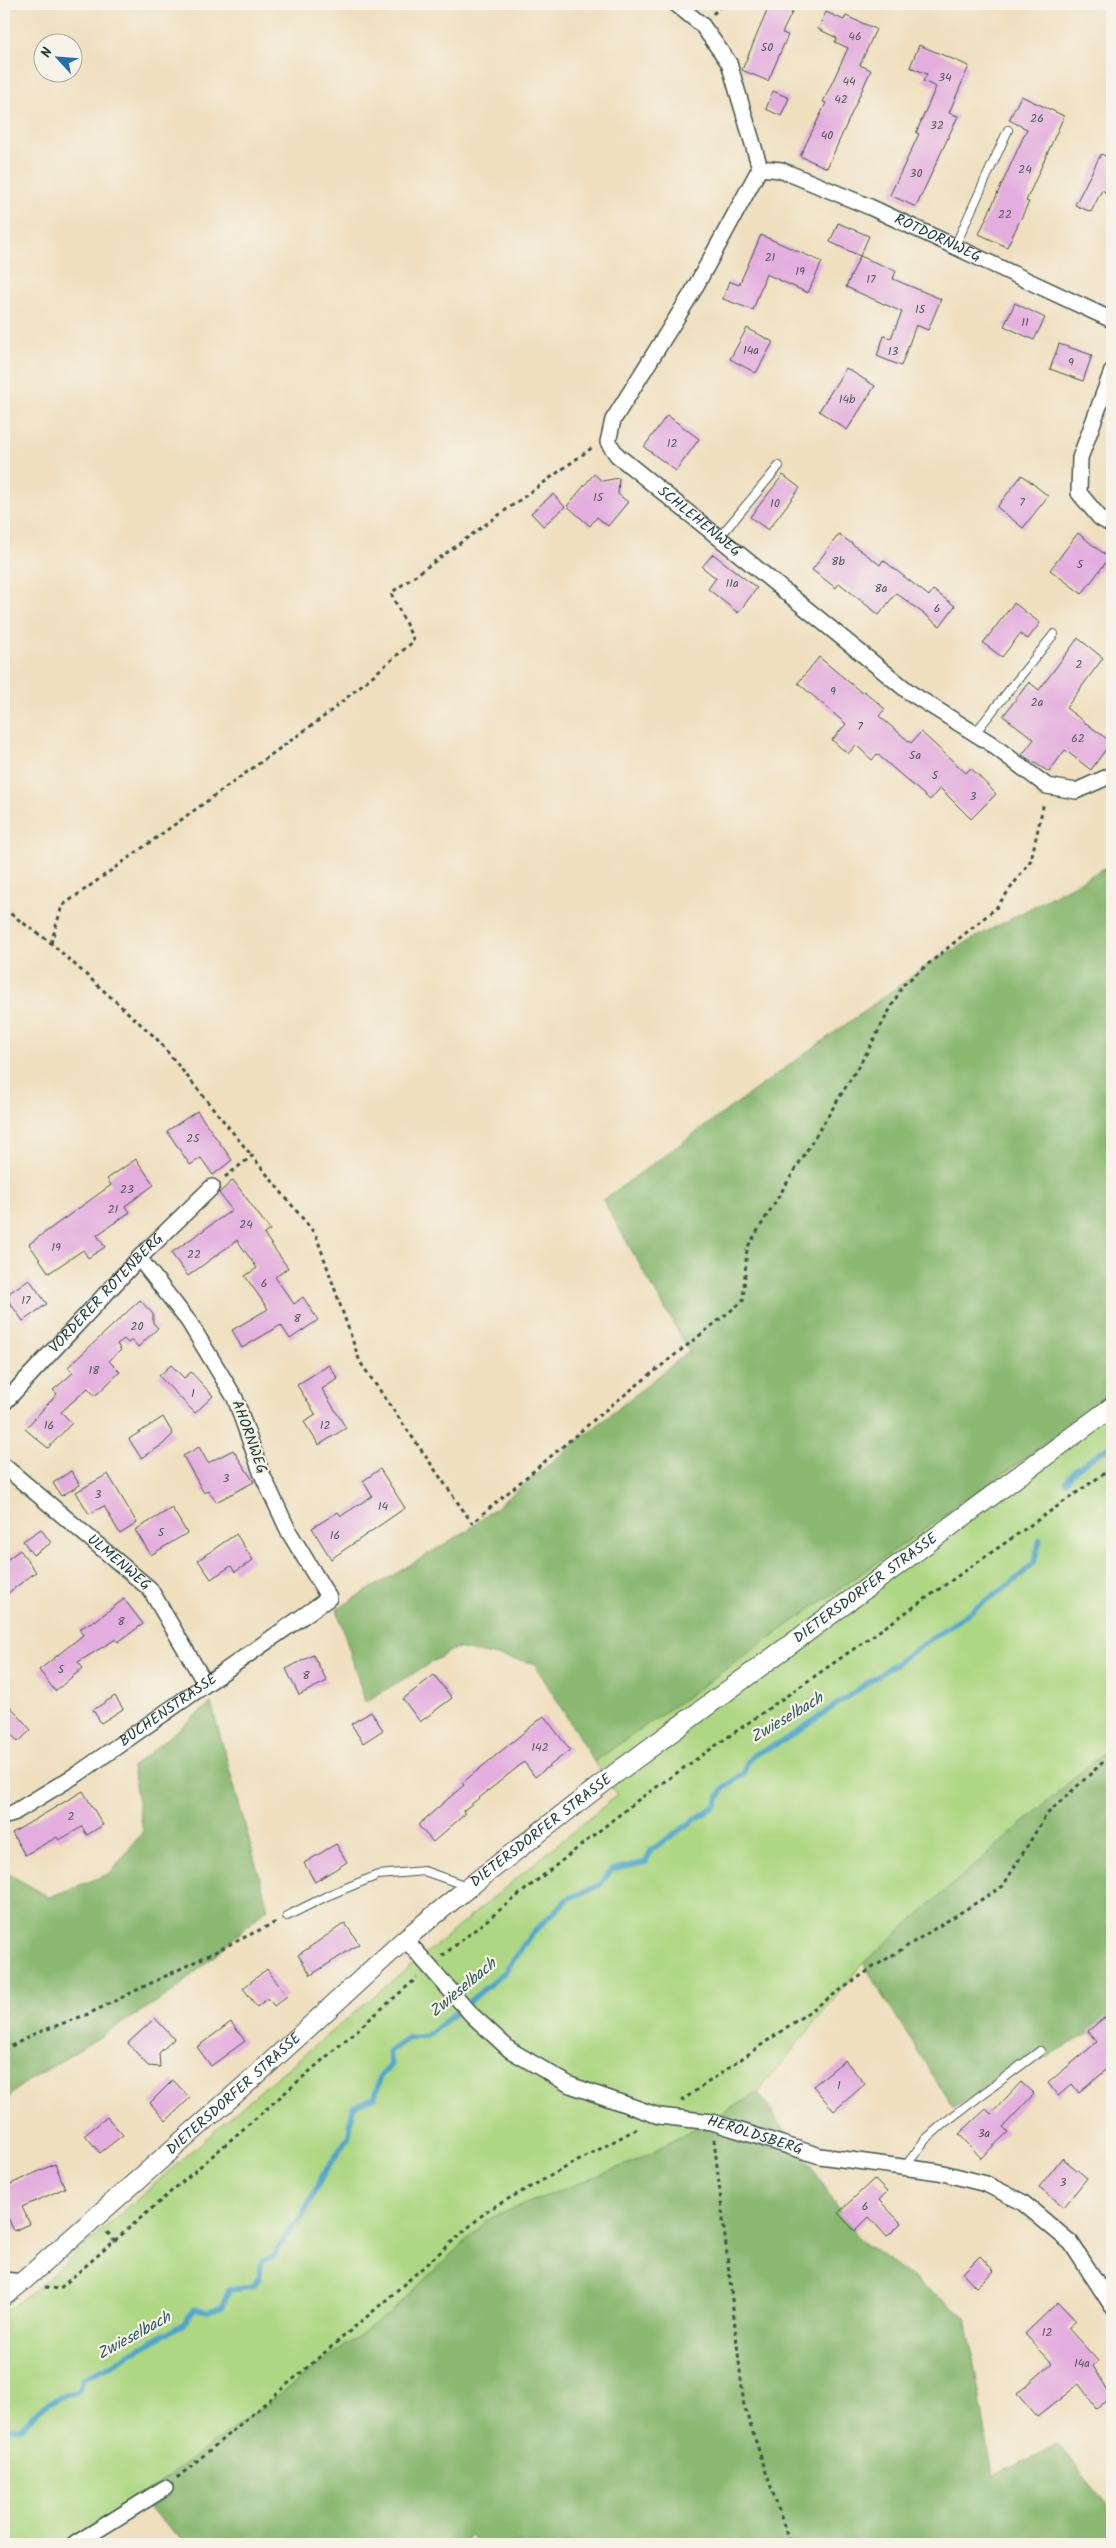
<svg xmlns="http://www.w3.org/2000/svg" width="1116" height="2548" viewBox="0 0 1116 2548" font-family="Kalam,sans-serif">
  <style>
    .green { fill: #aed783; stroke: #668a5c }
    .forest { fill: #8ab871; stroke: #547a52 }
    .lines { fill: none; stroke-linecap: round; stroke-linejoin: round }
    .stream { stroke: #4ea5cb; stroke-width: 5.5 }
    .building { fill: #e3adde }
    .service-casing { stroke: #3e5549; stroke-width: 10 }
    .minor-casing { stroke: #3e5549; stroke-width: 18 }
    .tertiary-casing { stroke: #3e5549; stroke-width: 21 }
    .path { stroke: #3e5549; stroke-width: 3; stroke-dasharray: 4 4; stroke-linecap: butt }
    .service { stroke: #fff; stroke-width: 8 }
    .minor { stroke: #fff; stroke-width: 15 }
    .tertiary { stroke: #fff; stroke-width: 19 }
    .labels { text-anchor: middle; dominant-baseline: central; stroke-width: 4.5; stroke-linejoin: round; paint-order: stroke }
    .number-label { font-size: 12px; fill: #50595e }
    .street-label { font-size: 15px; fill: #1f3d34; stroke: #f7f3e8 }
    .water-label { font-size: 16px; font-style: italic; fill: #2d5c61; stroke: #f7f3e8 }
  </style>
  <rect width="100%" height="100%" fill="#f7f3e8"/>
  <filter id="ink" filterUnits="userSpaceOnUse"><feTurbulence type="fractalNoise" baseFrequency=".02" numOctaves="2"/><feDisplacementMap in="SourceGraphic" scale="10" xChannelSelector="R" yChannelSelector="G"/><feConvolveMatrix kernelMatrix="1 2 1 2 8 2 1 2 1" color-interpolation-filters="sRGB"/></filter>
  <filter id="wash" filterUnits="userSpaceOnUse"><feTurbulence type="fractalNoise" baseFrequency=".0096" numOctaves="4" result="noise"/><feDisplacementMap in="SourceGraphic" scale="20" xChannelSelector="R" yChannelSelector="G"/><feGaussianBlur stdDeviation="1.12" result="paint"/><feColorMatrix in="noise" values="0 0 0 0 0 0 0 0 0 0 0 0 0 0 0 0 0 1.4 0 .05"/><feComposite in="paint" operator="in"/></filter>
  <g filter="url(#wash)">
    <rect width="100%" height="100%" fill="#efdfbf"/>
    <!-- green -->
    <path class="green" d="M1112,1397V1745L863,1963L758,2093L638,2160L490,2218L387,2315L139,2498L67,2544H4V2313L31,2293L261,2090L617,1795L594,1762Z"/>
    <!-- forest -->
    <path class="forest" d="M1112,864V1397L594,1762L534,1663L456,1648L365,1702L337,1609L468,1530L689,1351L603,1200L936,959Z
      M211,1703L268,1908L174,1991L19,2087L4,2103V1871L49,1897L111,1873L143,1831L132,1767Z
      M1112,1745V2021L953,2108L863,1963Z
      M758,2093L817,2175L858,2238L966,2317L993,2476L1058,2444L1112,2511V2544H481L471,2536L465,2544H186L139,2498L387,2315L490,2218L638,2160Z"/>
    <g class="lines">
      <!-- stream -->
      <path class="stream" d="M1066,1482L1075,1470L1112,1444
        M4,2429L22,2428C36,2408 55,2397 79,2391L83,2378L102,2370L183,2324L195,2309L209,2311L223,2306L229,2290L253,2287L259,2278L262,2261L274,2256L290,2229L302,2218L321,2178L349,2136L353,2107L375,2097L380,2077L391,2065L389,2052L408,2038L427,2036L505,1972L530,1936L567,1899L600,1885L611,1870L646,1862L651,1850L716,1805L722,1790L744,1773C747,1755 758,1752 773,1746C781,1742 788,1738 794,1734L1013,1582L1034,1563L1040,1539"/>
    </g>
    <g id="blocks">
      <!-- building -->
      <path class="building" d="M770,4H796L782,33L788,35L768,81L742,70Z
        M826,12L844,20L846,16L876,29L860,65L871,70L827,168L800,156L826,103L823,102L848,48L835,42L837,38L818,29Z
        M919,45L969,66L949,113L958,116L916,207L890,195L919,134L916,133L936,87L923,81L927,74L910,67Z
        M773,91L789,98L781,116L766,109Z
        M1021,96L1064,116L1026,201L1029,202L1007,247L979,234L1027,129L1009,120Z
        M1101,154L1112,159V196L1102,190L1091,212L1075,205Z
        M838,223L869,236L860,256L830,242Z
        M761,235L822,262L808,293L766,274L753,310L723,299L729,281L739,285Z
        M860,256L896,271L893,279L941,299L928,330L916,325L901,366L877,356L884,336L891,338L902,312L846,287Z
        M1015,303L1045,318L1034,340L1004,326Z
        M747,328L773,342L756,373L730,359Z
        M1059,344L1092,355L1083,381L1050,369Z
        M846,368L875,386L847,430L819,411Z
        M667,415L699,439L676,471L644,447Z
        M594,474L602,481L619,478L618,494L628,502L608,526L597,517L590,526L567,506Z
        M783,475L800,488L768,530L750,517Z
        M1022,475L1048,496L1023,528L997,507Z
        M553,494L565,507L543,526L531,513Z
        M1078,533L1109,558L1082,594L1050,570Z
        M839,534L880,565L883,560L929,596L933,590L955,606L940,626L896,593L879,615L839,583L836,588L812,570Z
        M713,554L757,588L738,613L708,589L716,578L702,567Z
        M1014,603L1040,623L1028,639L1020,634L1002,657L983,643Z
        M1078,638L1103,658L1066,708L1111,742L1091,770L1065,750L1049,772L1022,755L1034,739L1003,716L1029,682L1039,690Z
        M819,657L862,693L864,691L885,709L879,716L911,743L921,732L966,773L971,768L996,794L971,819L940,788L930,800L877,754L872,760L856,745L848,754L832,740L846,724L798,683Z
        M197,1111L232,1160L213,1175L201,1158L190,1165L167,1131Z
        M136,1159L154,1185L125,1206L130,1212L97,1235L105,1247L88,1258L83,1250L49,1273L29,1244L111,1185L107,1179Z
        M233,1180L270,1230L264,1234L288,1268L275,1277L294,1304L303,1297L318,1320L290,1339L281,1325L242,1348L232,1330L268,1309L245,1276L257,1268L237,1240L188,1276L171,1253L232,1210L219,1193Z
        M29,1279L47,1304L23,1321L5,1296Z
        M140,1300L153,1314V1323L158,1328L138,1347L132,1340L128,1343L124,1339L117,1344L121,1350L109,1361L120,1372L95,1396L88,1388L61,1412L72,1423L48,1448L25,1429L57,1394L53,1390L73,1373L68,1367Z
        M171,1365L184,1378L191,1372L213,1396L195,1413L159,1376Z
        M329,1365L338,1379L322,1389L346,1428L319,1445L304,1422L316,1415L297,1385Z
        M163,1417L173,1434L162,1445L141,1458L129,1439Z
        M199,1447L208,1463L233,1450L254,1482L216,1502L208,1490L204,1493L183,1456Z
        M380,1469L405,1508L331,1559L312,1528L338,1512L341,1516L372,1496L363,1481Z
        M71,1471L80,1485L61,1496L53,1483Z
        M108,1474L137,1523L120,1534L104,1506L89,1514L76,1492Z
        M172,1508L187,1533L151,1555L135,1530Z
        M41,1529L51,1543L33,1555L23,1541Z
        M236,1534L253,1560L235,1572L231,1566L211,1579L198,1560Z
        M20,1550L36,1572L4,1596V1562Z
        M124,1599L143,1624L118,1642L116,1639L78,1662L83,1668L55,1691L39,1670L83,1635L79,1629L95,1620V1621Z
        M313,1655L327,1681L299,1695L286,1669Z
        M434,1675L452,1698L420,1722L403,1699Z
        M115,1696L123,1709L101,1723L93,1710Z
        M4,1699L31,1730L18,1742L4,1726Z
        M371,1712L383,1730L363,1743L351,1724Z
        M544,1716L570,1750L535,1777L524,1762L463,1811L465,1814L433,1842L418,1825L464,1785L462,1783Z
        M83,1791L103,1825L87,1835L82,1827L59,1840L57,1837L25,1855L12,1833Z
        M336,1844L347,1862L315,1882L304,1863Z
        M345,1923L359,1944L311,1975L298,1955Z
        M267,1969L287,1996L274,2006L268,1998L257,2007L243,1988Z
        M1105,2017L1112,2026V2065L1079,2093L1072,2084L1058,2096L1048,2083L1097,2042L1088,2031Z
        M155,2018L174,2039L159,2053L160,2067L148,2066L128,2043Z
        M231,2022L245,2041L211,2066L197,2047Z
        M845,2060L865,2084L834,2111L813,2086Z
        M173,2080L190,2098L166,2121L150,2103Z
        M1021,2082L1034,2094L1003,2127L1008,2132L981,2158L959,2134L986,2109L991,2114Z
        M107,2117L123,2135L100,2153L85,2135Z
        M1062,2158L1087,2178L1064,2207L1039,2187Z
        M55,2164L65,2188L22,2207L30,2224L14,2231L4,2208V2187Z
        M874,2179L887,2192L879,2200L901,2223L887,2237L869,2217L855,2231L838,2213Z
        M980,2256L994,2271L976,2287L963,2273Z
        M1058,2302L1076,2321L1068,2328L1098,2361L1093,2366L1112,2397L1096,2408L1079,2384L1037,2417L1017,2394L1052,2363L1025,2334Z"/>
    </g>
  </g>
  <g filter="url(#ink)">
    <use href="#blocks" fill-opacity="0" stroke="#3e5549" stroke-width="1"/>
    <g class="lines">
      <!-- service casing -->
      <g class="service-casing">
        <path id="service" d="M955,246L1008,130
          M718,539L779,466
          M975,733L1054,634
          M287,1916L329,1895L378,1875L424,1871L467,1886
          M905,2167L925,2140L944,2123L1040,2051"/>
      </g>
      <!-- minor casing -->
      <g class="minor-casing">
        <g id="minor">
          <path d="M676,4L702,25L729,63L760,168"/>
          <path id="s1" d="M760,168L692,293L613,420L608,442L617,455L909,692L990,743L1047,786L1076,791L1112,775"/>
          <path id="s2" d="M760,168L781,170L870,207L1112,320"/>
          <path d="M1112,371L1080,458L1079,493L1100,518L1112,525"/>
          <path id="s3" d="M4,1403L139,1258L212,1187"/>
          <path id="s4" d="M4,1466L150,1589L205,1683"/>
          <path id="s5" d="M4,1816L10,1815L79,1773L329,1598L289,1532L261,1472L235,1398L189,1322L139,1258"/>
          <path id="s6" d="M405,1939L473,2016L510,2050L570,2085L659,2116L712,2122L820,2156L939,2172L986,2184L1022,2202L1071,2243L1112,2306"/>
          <path d="M4,2280L22,2282"/>
          <path d="M75,2544L165,2488"/>
        </g>
      </g>
      <!-- tertiary casing -->
      <g class="tertiary-casing">
        <g id="tertiary">
          <path id="s7" d="M4,2296L22,2282L251,2080L405,1939L469,1887L616,1773L1112,1407"/>
        </g>
      </g>
      <!-- path -->
      <path class="path" d="M713,14L723,4
        M4,909L51,943L156,1038L252,1156
        M51,943L62,906L326,715L414,641L391,593L593,447
        M225,1177L252,1156L316,1235L360,1362L472,1523L608,1408L743,1301L747,1248L866,1054L903,985L996,908L1031,860L1044,802
        M442,1956L638,1800L1112,1468
        M4,2050L34,2034L88,2014L276,1922
        M681,2101L872,1968L1003,1886L1046,1815L1112,1754
        M714,2139L744,2406L790,2544
        M107,2232L115,2241
        M45,2287L59,2289L417,1978
        M177,2478L377,2308L488,2210L640,2127
        M4,2528L9,2544"/>
      <!-- service -->
      <use href="#service" class="service"/>
      <!-- minor -->
      <use href="#minor" class="minor"/>
      <!-- tertiary -->
      <use href="#tertiary" class="tertiary"/>
    </g>
  </g>
  <g class="labels">
    <!-- number labels -->
    <g class="number-label">
      <text x="855" y="36">46</text>
      <text x="767" y="47">50</text>
      <text x="945" y="77">34</text>
      <text x="849" y="81">44</text>
      <text x="841" y="99">42</text>
      <text x="1037" y="118">26</text>
      <text x="937" y="125">32</text>
      <text x="827" y="135">40</text>
      <text x="1025" y="169">24</text>
      <text x="916" y="173">30</text>
      <text x="1005" y="214">22</text>
      <text x="770" y="257">21</text>
      <text x="800" y="271">19</text>
      <text x="871" y="279">17</text>
      <text x="920" y="309">15</text>
      <text x="1025" y="322">11</text>
      <text x="751" y="350">14a</text>
      <text x="893" y="351">13</text>
      <text x="1071" y="362">9</text>
      <text x="847" y="399">14b</text>
      <text x="672" y="443">12</text>
      <text x="598" y="497">15</text>
      <text x="1022" y="502">7</text>
      <text x="775" y="503">10</text>
      <text x="838" y="561">8b</text>
      <text x="1080" y="564">5</text>
      <text x="732" y="583">11a</text>
      <text x="881" y="588">8a</text>
      <text x="937" y="608">6</text>
      <text x="1079" y="664">2</text>
      <text x="833" y="691">9</text>
      <text x="1037" y="702">2a</text>
      <text x="860" y="726">7</text>
      <text x="1078" y="738">62</text>
      <text x="915" y="755">5a</text>
      <text x="935" y="775">5</text>
      <text x="973" y="796">3</text>
      <text x="193" y="1138">25</text>
      <text x="127" y="1189">23</text>
      <text x="113" y="1209">21</text>
      <text x="246" y="1224">24</text>
      <text x="56" y="1247">19</text>
      <text x="194" y="1254">22</text>
      <text x="264" y="1283">6</text>
      <text x="26" y="1300">17</text>
      <text x="297" y="1318">8</text>
      <text x="137" y="1326">20</text>
      <text x="94" y="1370">18</text>
      <text x="193" y="1393">1</text>
      <text x="49" y="1425">16</text>
      <text x="325" y="1425">12</text>
      <text x="226" y="1478">3</text>
      <text x="98" y="1494">3</text>
      <text x="383" y="1506">14</text>
      <text x="161" y="1532">5</text>
      <text x="335" y="1535">16</text>
      <text x="121" y="1621">8</text>
      <text x="61" y="1669">5</text>
      <text x="306" y="1675">8</text>
      <text x="540" y="1747">142</text>
      <text x="71" y="1816">2</text>
      <text x="839" y="2085">1</text>
      <text x="984" y="2133">3a</text>
      <text x="1063" y="2182">3</text>
      <text x="865" y="2206">6</text>
      <text x="1047" y="2332">12</text>
      <text x="1082" y="2363">14a</text>
    </g>
    <!-- street labels -->
    <g class="street-label">
      <text stroke="none"><textPath href="#s2" startOffset="192">ROTDORNWEG</textPath></text>
      <text stroke="none"><textPath href="#s1" startOffset="436">SCHLEHENWEG</textPath></text>
      <text stroke="none"><textPath href="#s3" startOffset="150">VORDERER ROTENBERG</textPath></text>
      <text transform="translate(249 1437) rotate(70)">AHORNWEG</text>
      <text stroke="none"><textPath href="#s4" startOffset="150">ULMENWEG</textPath></text>
      <text stroke="none"><textPath href="#s7" startOffset="1116">DIETERSDORFER STRASSE</textPath></text>
      <text stroke="none"><textPath href="#s5" startOffset="196">BUCHENSTRASSE</textPath></text>
      <text stroke="none"><textPath href="#s7" startOffset="711">DIETERSDORFER STRASSE</textPath></text>
      <text stroke="none"><textPath href="#s7" startOffset="306">DIETERSDORFER STRASSE</textPath></text>
      <text stroke="none"><textPath href="#s6" startOffset="415">HEROLDSBERG</textPath></text>
    </g>
    <!-- water labels -->
    <g class="water-label">
      <text transform="translate(787 1718) rotate(-31)">Zwieselbach</text>
      <text transform="translate(463 1988) rotate(-40)">Zwieselbach</text>
      <text transform="translate(134 2336) rotate(-29)">Zwieselbach</text>
    </g>
  </g>
  <!-- margin -->
  <rect width="1116" height="2548" fill="none" stroke="#f7f3e8" stroke-width="20"/>
  <!-- north arrow -->
  <g transform="translate(58 58) rotate(296)"><circle r="24" fill="#f7f3e8" stroke="#a1aaa0"/>
  <path d="M0-4L9 19L0 12L-9 19Z" fill="#1f6fb2"/>
  <text y="-8" font-size="14" font-weight="bold" text-anchor="middle" fill="#1f3d34">N</text>
  </g>
</svg>
